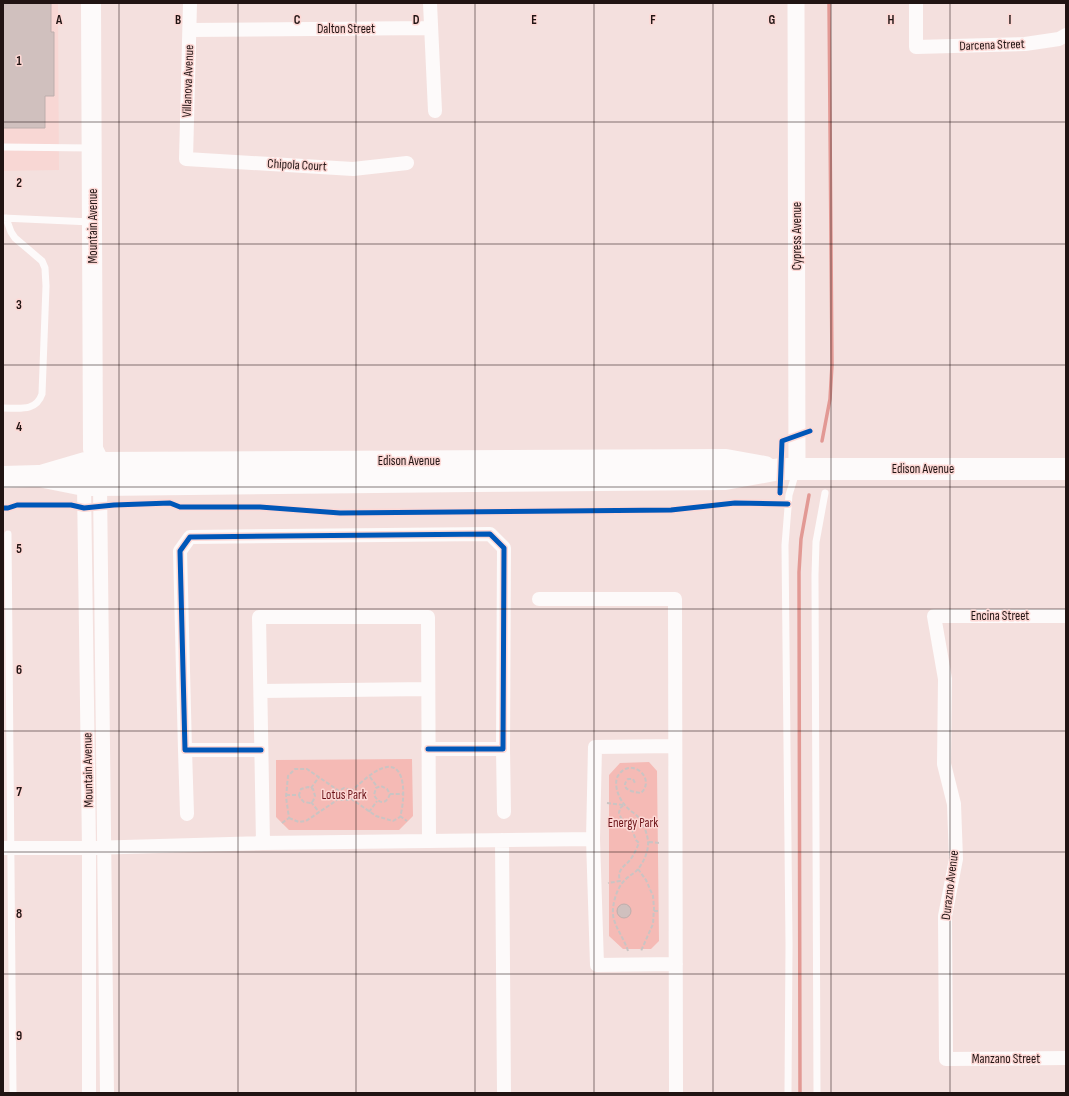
<svg xmlns="http://www.w3.org/2000/svg" width="1069" height="1096" viewBox="0 0 1069 1096" font-family="'Sofia Sans Condensed',sans-serif">
  <style>
    .built { fill: #f8d7d4 }
    .green { fill: #f5bab5 }
    .lines { fill: none; stroke-linecap: round; stroke-linejoin: round }
    .stream { stroke: #e29994; stroke-width: 3.5 }
    .building { fill: #d0c0be; stroke: #bdaeac }
    .path { stroke: #cac4c3; stroke-width: 2; stroke-dasharray: 4 2; stroke-linecap: butt }
    .service { stroke: #fdfafa; stroke-width: 7 }
    .minor { stroke: #fdfafa; stroke-width: 14 }
    .tertiary { stroke: #fdfafa; stroke-width: 17 }
    .secondary { stroke: #fdfafa; stroke-width: 20 }
    .primary { stroke: #fdfafa; stroke-width: 22 }
    .cycleway-casing { stroke: #fdd8d5; stroke-width: 8 }
    .cycleway { stroke: #0057b8; stroke-width: 5 }
    .grid { fill: none; stroke: #211413; stroke-width: 1; stroke-opacity: 0.55 }
    .labels { text-anchor: middle; dominant-baseline: central; stroke-width: 3; stroke-linejoin: round; paint-order: stroke }
    .street-label { font-size: 13px; fill: #211413; stroke: #fdd8d5 }
    .park-label { font-size: 13px; fill: #6d151a; stroke: #fdd8d5 }
    .grid-label { font-size: 13px; text-anchor: middle; font-weight: bold; fill: #211413; stroke: #fdd8d5; stroke-width: 3; stroke-linejoin: round; paint-order: stroke }
  </style>
  <rect width="100%" height="100%" fill="#f4e0de"/>
  <!-- built -->
  <path class="built" d="M3,3H58L59,170L3,171Z"/>
  <!-- green -->
  <path class="green" d="M412,759L413,816L399,830H289L276,817V760Z
    M649,762L657,771L659,941L651,949H623L609,936V775L620,763Z"/>
  <g class="lines">
    <!-- stream -->
    <path class="stream" d="M822,441L830,399L832,365L829,3
      M800,1093L799,572L801,539L809,495"/>
  </g>
  <!-- building -->
  <path class="building" d="M3,3H51V32H54V96H45V128H3Z
    M617 911a7 7 0 1 1 14 0a7 7 0 1 1-14 0Z"/>
  <g class="lines">
    <!-- path -->
    <path class="path" d="M370,777L378,788
      M311,788L319,777
      M390,794C386,805 379,804 374,795L376,788L381,786L387,789L390,794H403
      M286,795H299L301,789L308,787L313,789L315,796L313,801L310,803L304,802L300,798L299,795
      M311,802L319,812
      M607,803L624,805L620,808L619,813L621,818L630,825L636,840L639,843C637,847 635,853 632,857C627,866 616,868 620,881L608,883
      M369,812L377,801
      M400,816L407,821
      M289,818L299,822L306,821L340,798
      M282,823L289,818L286,797L288,776L295,769H307L339,791V796L341,800H348L350,798L376,816L393,821L400,817C404,805 409,759 383,768C371,772 360,784 350,792L348,789L344,788L339,791
      M649,842L660,843
      M638,869L646,880L653,896L654,908L653,924L641,951
      M654,911H660
      M628,951C624,938 615,928 613,915C612,904 617,888 624,881C628,876 634,874 638,869C644,862 649,850 648,841C647,833 644,825 639,818C635,813 628,810 624,804C618,797 612,781 620,773C633,758 656,779 641,793C632,792 619,789 628,779H633L635,783"/>
    <!-- service -->
    <path class="service" d="M3,147L90,148
      M3,218L91,222
      M3,408C19,408 36,412 42,394L46,286L45,268L42,261L15,238L11,232L6,218
      M8,534L13,1093
      M788,1093L789,945L785,545L789,495L796,472
      M817,1093L815,575L816,542L825,493"/>
    <!-- minor -->
    <path class="minor" d="M190,3L186,159L353,169L407,163
      M430,3L435,111
      M916,3V47L1025,44L1059,39L1066,35
      M190,30L430,28
      M84,485L89,848V1093
      M100,485L107,1093
      M539,599H675L676,1093
      M1066,616H934L945,679L944,764L954,804L956,859L945,916L946,1059L1066,1058
      M261,691L428,689
      M675,746L595,747L593,839L597,965L676,964
      M503,749L504,812
      M185,750L187,814
      M261,750H185L180,551L190,537L490,534L504,548L503,749H428
      M502,840L504,1093
      M263,843L259,617H428L429,841
      M3,848H89L263,843L593,839"/>
    <!-- tertiary -->
    <path class="tertiary" d="M796,3L797,469"/>
    <!-- secondary -->
    <path class="secondary" d="M91,3L93,449L100,463V477"/>
    <!-- primary -->
    <path class="primary" d="M44,475L85,463H100L726,460L765,467
      M3,477L39,476L84,485H100L473,481L725,479L780,469H1066"/>
    <!-- cycleway casing -->
    <g class="cycleway-casing">
      <path id="cycleway" d="M780,493L782,441L810,431
        M3,508H8L17,505H71L84,508L114,505L170,503L180,507H260L340,513L671,510L735,503L788,504
        M261,750H185L180,551L190,537L490,534L504,548L503,749H428"/>
    </g>
    <!-- cycleway -->
    <use href="#cycleway" class="cycleway"/>
  </g>
  <!-- grid -->
  <path class="grid" d="M119,3V1093M238,3V1093M356,3V1093M475,3V1093M594,3V1093M713,3V1093M831,3V1093M950,3V1093M3,122H1066M3,244H1066M3,365H1066M3,487H1066M3,609H1066M3,731H1066M3,852H1066M3,974H1066"/>
  <g class="labels">
    <!-- street labels -->
    <g class="street-label">
      <text x="346" y="29">Dalton Street</text>
      <text transform="translate(992 45) rotate(-2)">Darcena Street</text>
      <text transform="translate(188 81) rotate(-88)">Villanova Avenue</text>
      <text transform="translate(297 165) rotate(3)">Chipola Court</text>
      <text transform="translate(93 226) rotate(-90)">Mountain Avenue</text>
      <text transform="translate(797 236) rotate(-90)">Cypress Avenue</text>
      <text x="409" y="461">Edison Avenue</text>
      <text x="923" y="469">Edison Avenue</text>
      <text x="1000" y="616">Encina Street</text>
      <text transform="translate(88 770) rotate(-91)">Mountain Avenue</text>
      <text transform="translate(950 885) rotate(-83)">Durazno Avenue</text>
      <text x="1006" y="1059">Manzano Street</text>
    </g>
    <!-- park labels -->
    <g class="park-label">
      <text x="344" y="795">Lotus Park</text>
      <text x="633" y="823">Energy Park</text>
    </g>
  </g>
  <g class="grid-label">
    <text x="59" y="24">A</text>
    <text x="178" y="24">B</text>
    <text x="297" y="24">C</text>
    <text x="416" y="24">D</text>
    <text x="534" y="24">E</text>
    <text x="653" y="24">F</text>
    <text x="772" y="24">G</text>
    <text x="891" y="24">H</text>
    <text x="1010" y="24">I</text>
    <text x="19" y="65">1</text>
    <text x="19" y="187">2</text>
    <text x="19" y="309">3</text>
    <text x="19" y="431">4</text>
    <text x="19" y="553">5</text>
    <text x="19" y="674">6</text>
    <text x="19" y="796">7</text>
    <text x="19" y="918">8</text>
    <text x="19" y="1040">9</text>
  </g>
  <!-- border -->
  <rect width="1069" height="1096" fill="none" stroke="#211413" stroke-width="8"/>
</svg>
